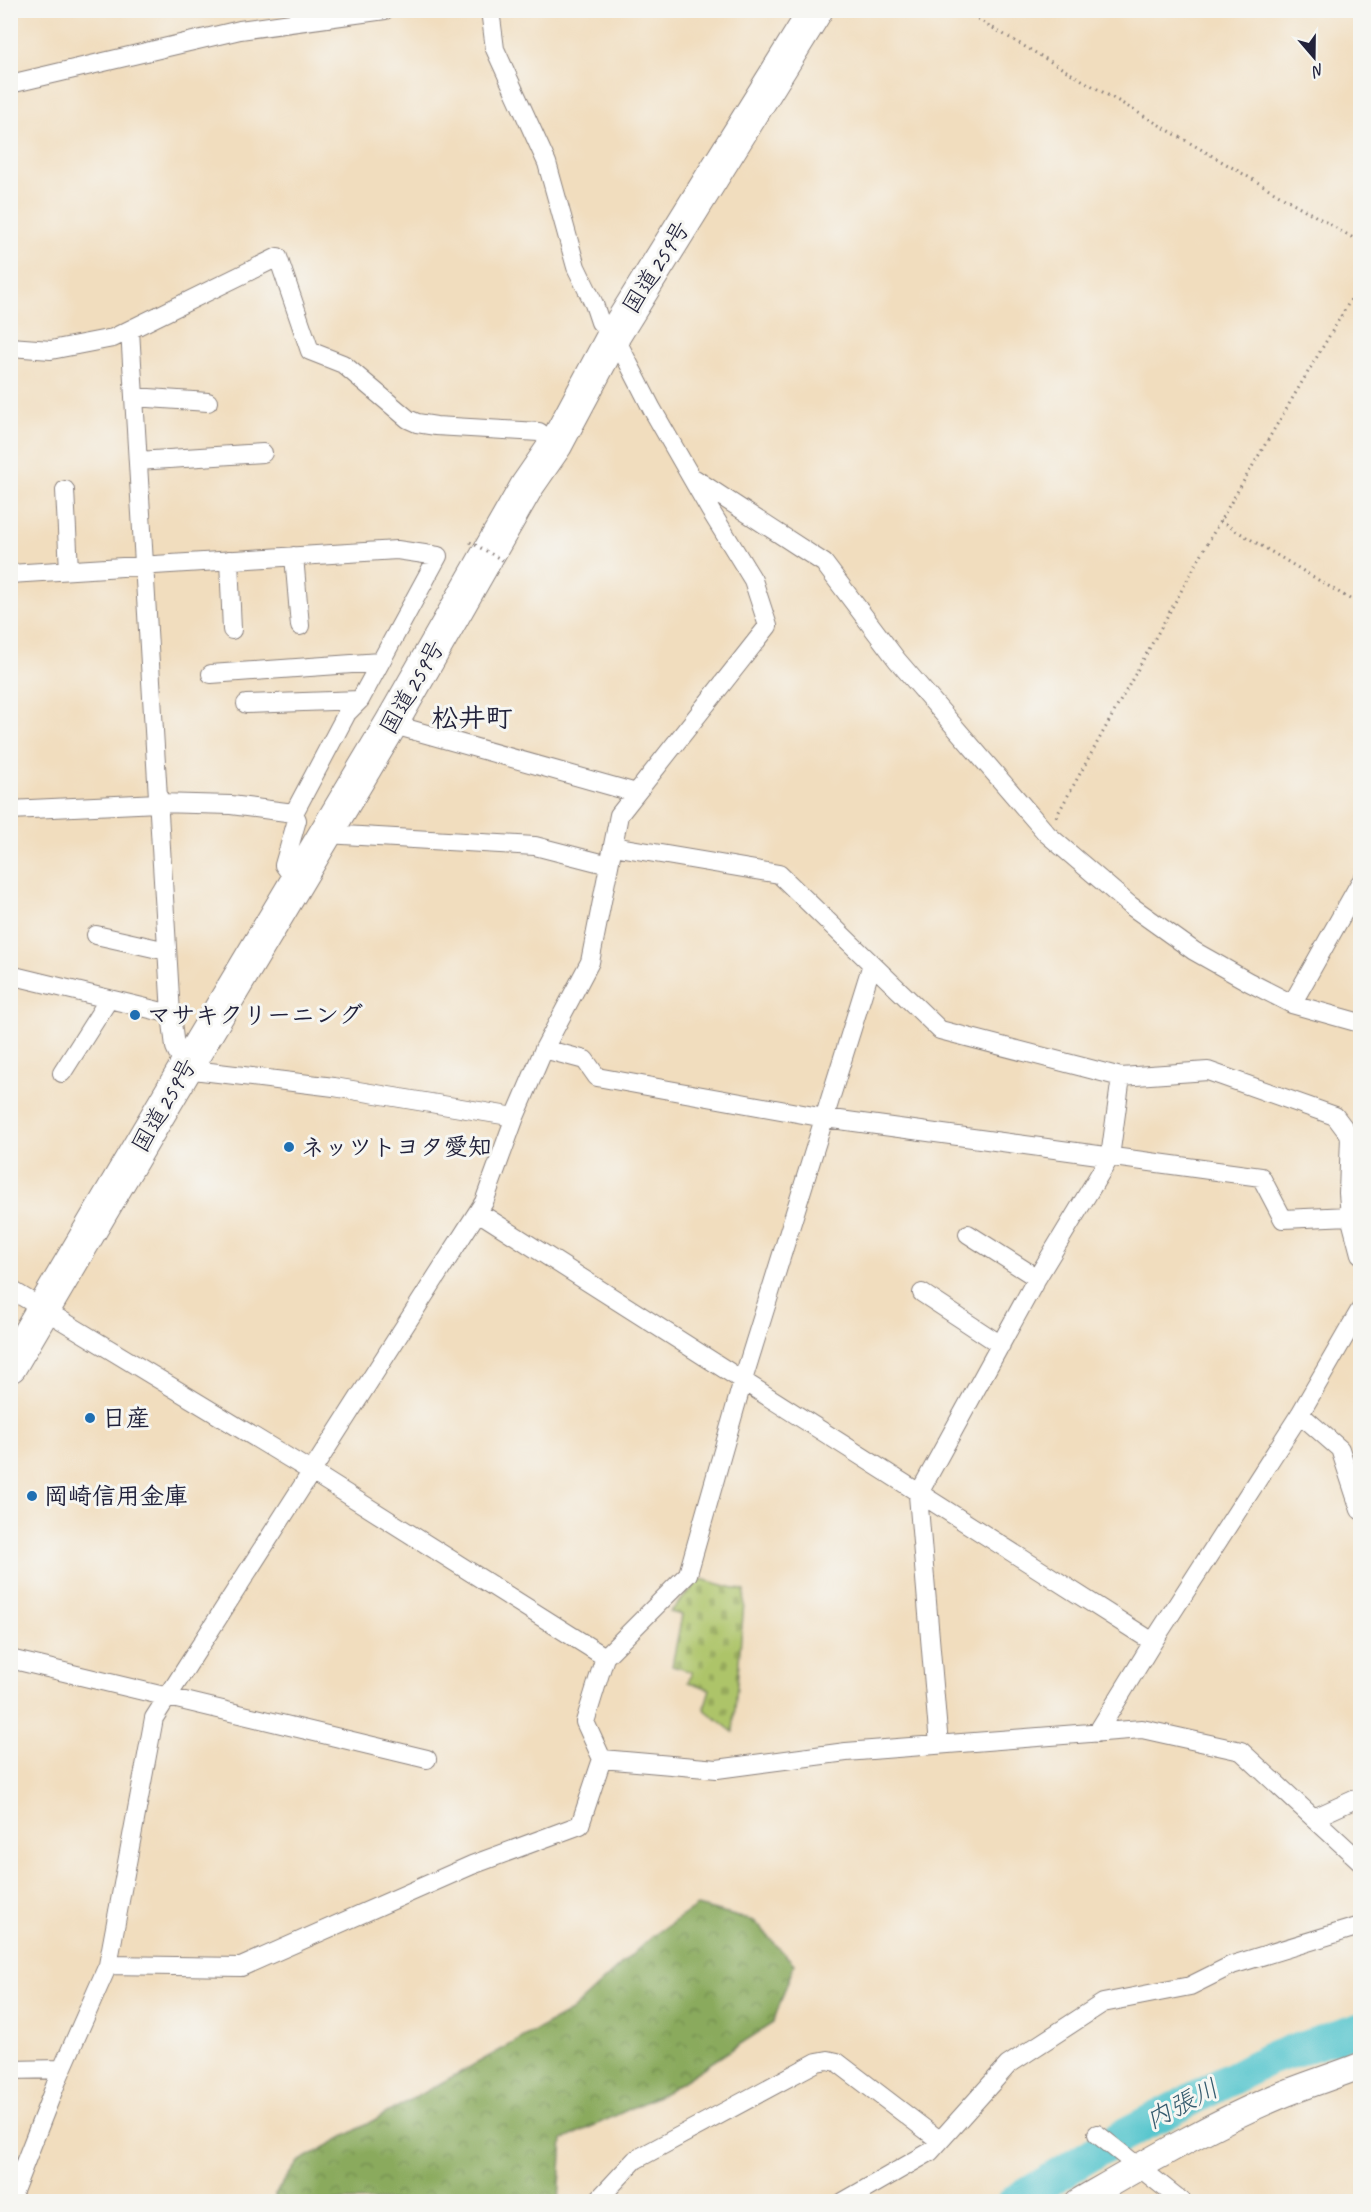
<svg xmlns="http://www.w3.org/2000/svg" width="1371" height="2212" viewBox="0 0 1371 2212" font-family="Caveat,'Klee One',sans-serif">
  <style>
    .forest { fill: url(#forest-crowns); stroke: #56664c; stroke-width: 1.5 }
    .cemetery { fill: url(#cemetery-stones); stroke: #687352; stroke-width: 1.5 }
    .lines { fill: none; stroke-linecap: round; stroke-linejoin: round }
    .river { stroke: #58c6ce; stroke-width: 33 }
    .street-casing { stroke: #8a807c; stroke-width: 20 }
    .secondary-casing { stroke: #8a807c; stroke-width: 28 }
    .highway-casing { stroke: #8a807c; stroke-width: 35 }
    .path { stroke: #8a807c; stroke-width: 3; stroke-dasharray: 1.5 4.5; stroke-linecap: butt }
    .street { stroke: #fff; stroke-width: 18 }
    .secondary { stroke: #fff; stroke-width: 26 }
    .highway { stroke: #fff; stroke-width: 33 }
    .path-bridge { stroke: #8a807c; stroke-width: 3; stroke-dasharray: 1.5 4.5; stroke-linecap: butt }
    .poi-dot { fill: #1f6fb2; stroke: #f6f6f2; stroke-width: 2 }
    .labels { text-anchor: middle; dominant-baseline: central; stroke-width: 6; stroke-linejoin: round; paint-order: stroke }
    .street-label { font-size: 24px; fill: #22223b; stroke: #f6f6f2 }
    .poi-label { font-size: 24px; font-weight: bold; fill: #22223b; stroke: #f6f6f2; text-anchor: start }
    .water-label { font-size: 26px; font-style: italic; fill: #355b6e; stroke: #f6f6f2 }
    .quarter-label { font-size: 27px; font-weight: bold; fill: #22223b; stroke: #f6f6f2 }
  </style>
  <defs>
    <pattern id="forest-crowns" width="20" height="18" patternUnits="userSpaceOnUse" patternTransform="scale(1.5)"><rect width="20" height="18" fill="#8aaa5d"/><path d="M2 6a3 3 0 1 1 6 0M12 15a3 3 0 1 1 6 0" fill="none" stroke="#708a4e"/></pattern>
    <pattern id="cemetery-stones" width="16" height="16" patternUnits="userSpaceOnUse" patternTransform="scale(1.5)"><rect width="16" height="16" fill="#adc469"/><path d="M2 7V4a2 2 0 0 1 4 0v3zM10 15v-3a2 2 0 0 1 4 0v3z" fill="#95a85c"/></pattern>
  </defs>
  <rect width="100%" height="100%" fill="#f6f6f2"/>
  <filter id="ink" filterUnits="userSpaceOnUse"><feTurbulence type="fractalNoise" baseFrequency=".0167" numOctaves="2"/><feDisplacementMap in="SourceGraphic" scale="12" xChannelSelector="R" yChannelSelector="G"/><feConvolveMatrix kernelMatrix="1 2 1 2 8 2 1 2 1" color-interpolation-filters="sRGB"/></filter>
  <filter id="wash" filterUnits="userSpaceOnUse"><feTurbulence type="fractalNoise" baseFrequency=".008" numOctaves="4" result="noise"/><feDisplacementMap in="SourceGraphic" scale="24" xChannelSelector="R" yChannelSelector="G"/><feGaussianBlur stdDeviation="1.35" result="paint"/><feColorMatrix in="noise" values="0 0 0 0 0 0 0 0 0 0 0 0 0 0 0 0 0 1.4 0 .05"/><feComposite in="paint" operator="in"/></filter>
  <g filter="url(#wash)">
    <rect width="100%" height="100%" fill="#f1ddbe"/>
    <!-- forest -->
    <path class="forest" d="M697,1906L754,1921L794,1964L773,2023L666,2092L563,2140L559,2201H275V2194L298,2162L571,2011L651,1937Z"/>
    <!-- cemetery -->
    <path class="cemetery" d="M701,1579L745,1591L733,1732L704,1709L710,1689L688,1682L692,1672L672,1666L682,1615L670,1612Z"/>
    <g class="lines">
      <!-- river -->
      <path class="river" d="M1014,2202L1125,2134L1269,2059L1360,2029"/>
    </g>
  </g>
  <g filter="url(#ink)">
    <g class="lines">
      <!-- street casing -->
      <g class="street-casing">
        <path id="street" d="M10,84L240,30L385,10
          M130,330L171,1014L175,1047L185,1069L334,1087L515,1117
          M10,347L51,350L113,338L278,257L310,351L343,364L408,419L417,423L436,426L539,432L556,444
          M134,397L208,402
          M138,461L263,453
          M695,479L824,563L897,660L1047,834L1131,906L1194,951L1249,982L1292,1004L1360,1023
          M65,490L69,570
          M294,556L300,626
          M229,560L232,630
          M10,574L397,550L438,556L360,700L347,713L294,813
          M211,674L380,662
          M246,704L360,700
          M391,724L636,793
          M10,810L158,803L231,805L294,813L297,820L284,865L297,883
          M326,834L535,846L609,865
          M613,846L779,874L940,1030L1121,1077L1208,1071L1335,1116L1350,1136L1348,1193L1350,1216L1360,1254
          M96,935L167,951
          M10,975L171,1014
          M1292,1004L1360,883
          M544,1049L585,1060L597,1077L825,1118L1261,1177L1283,1219L1350,1216
          M62,1073L109,999
          M478,1212C703,1355 927,1500 1153,1642
          M968,1234L1037,1278
          M10,1289L312,1472L605,1657
          M922,1293L1001,1345
          M1300,1414L1340,1449L1360,1510
          M10,1659L427,1759
          M1097,1733L1153,1642L1300,1414L1360,1310
          M939,1745L918,1495L1037,1278L1110,1157L1121,1077
          M602,1759L585,1722L605,1657L688,1574L743,1380L872,964
          M1314,1818L1360,1797
          M108,1965L241,1967L472,1865L580,1825L602,1759L717,1769L846,1752L1142,1729L1241,1751L1360,1861
          M10,2070L62,2069
          M1097,2134L1183,2202
          M10,2201L59,2076L108,1965L154,1718L484,1202L515,1117L544,1049L590,962L619,815L768,626L753,580L710,510L652,409L614,335L600,322L594,304L576,267L547,163L495,49L490,10
          M596,2202L635,2160L817,2062L828,2060L837,2062L939,2140
          M843,2202L930,2152L1008,2065L1103,2003L1190,1986L1232,1965L1360,1926"/>
      </g>
      <!-- secondary casing -->
      <g class="secondary-casing">
        <path id="secondary" d="M1078,2202C1142,2165 1206,2127 1274,2098C1302,2086 1332,2077 1360,2066"/>
      </g>
      <!-- highway casing -->
      <g class="highway-casing">
        <path id="highway" d="M10,1366L185,1069L391,724L527,486L556,444L614,335L816,10"/>
      </g>
      <!-- path -->
      <path class="path" d="M962,10L1360,242
        M1220,521L1360,605
        M1056,817L1220,521L1360,284"/>
      <!-- street -->
      <use href="#street" class="street"/>
      <!-- secondary -->
      <use href="#secondary" class="secondary"/>
      <!-- highway -->
      <use href="#highway" class="highway"/>
      <!-- path-bridge -->
      <path class="path-bridge" d="M470,542L504,561"/>
    </g>
  </g>
  <!-- markers -->
  <g class="poi-dot">
    <circle cx="135" cy="1015" r="6"/>
    <circle cx="289" cy="1147" r="6"/>
    <circle cx="90" cy="1418" r="6"/>
    <circle cx="32" cy="1496" r="6"/>
  </g>
  <g class="labels">
    <!-- street labels -->
    <g class="street-label">
      <text transform="translate(656 267) rotate(-58)">国道259号</text>
      <text transform="translate(412 687) rotate(-60)">国道259号</text>
      <text transform="translate(164 1105) rotate(-60)">国道259号</text>
    </g>
    <!-- poi labels -->
    <g class="poi-label">
      <text x="147" y="1015">マサキクリーニング</text>
      <text x="301" y="1147">ネッツトヨタ愛知</text>
      <text x="102" y="1418">日産</text>
      <text x="44" y="1496">岡崎信用金庫</text>
    </g>
    <!-- water labels -->
    <g class="water-label">
      <text transform="translate(1182 2104) rotate(-27)">内張川</text>
    </g>
    <!-- quarter labels -->
    <g class="quarter-label">
      <text x="472" y="718">松井町</text>
    </g>
  </g>
  <!-- margin -->
  <rect width="1371" height="2212" fill="none" stroke="#f6f6f2" stroke-width="36"/>
  <!-- north arrow -->
  <g transform="translate(1314 57) rotate(160)" stroke="#f6f6f2" stroke-width="4.5" paint-order="stroke">
  <path d="M0-4.5L10 22L0 15L-10 22Z" fill="#22223b"/>
  <text y="-9" font-size="16" font-weight="bold" text-anchor="middle" fill="#22223b">N</text>
  </g>
</svg>
